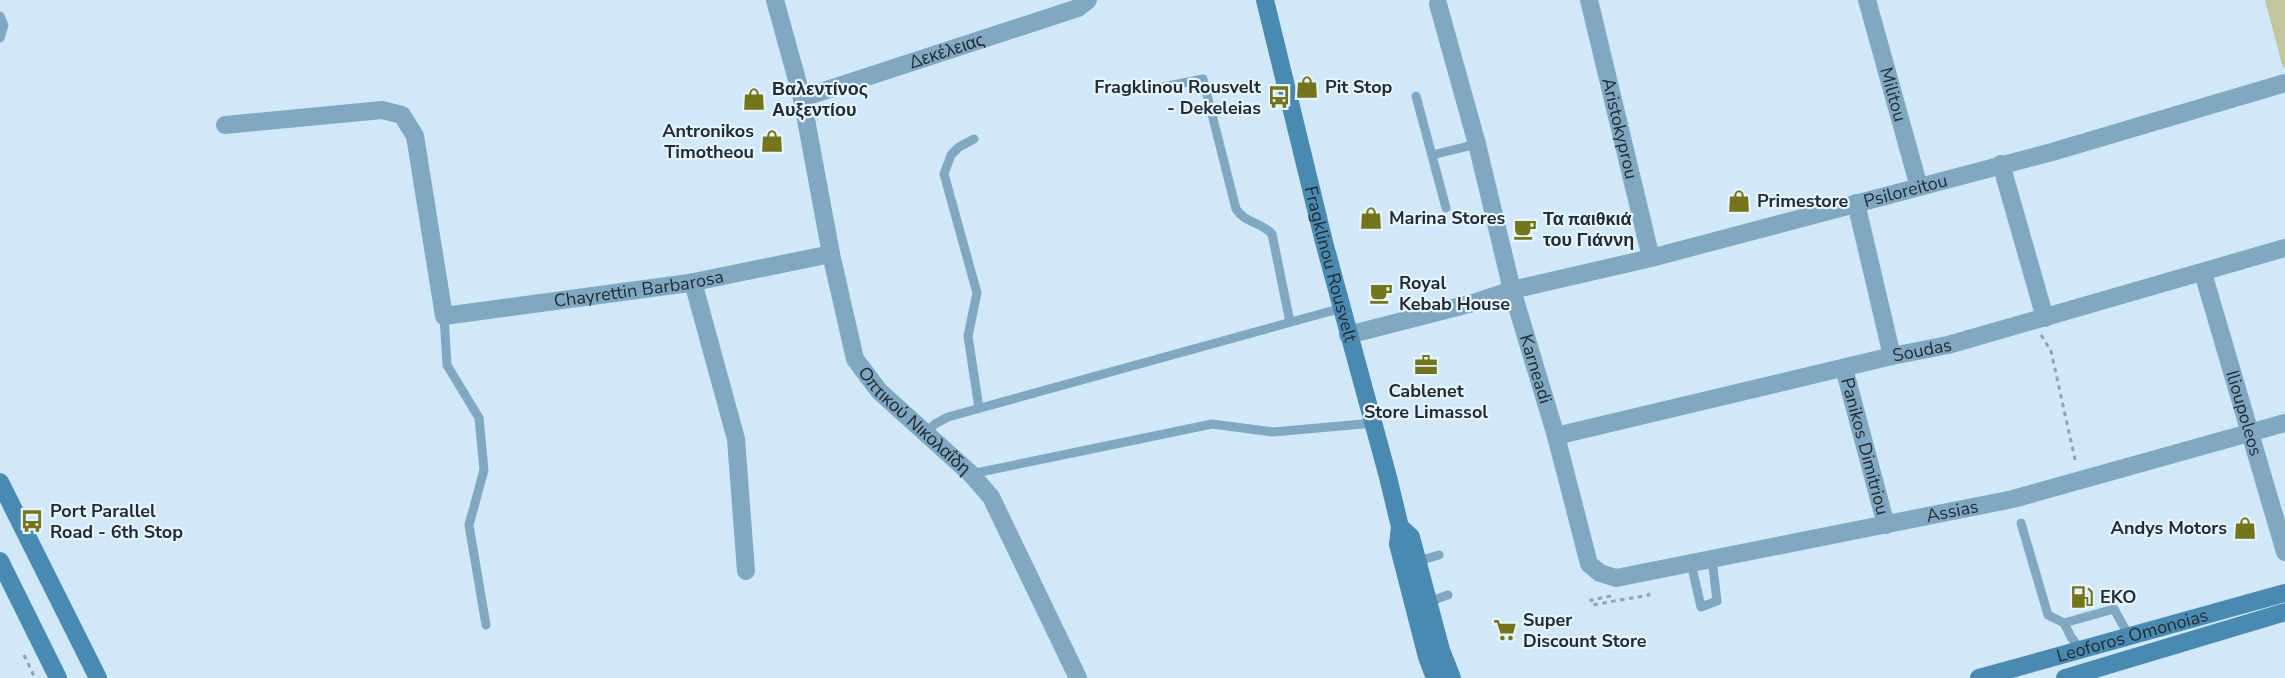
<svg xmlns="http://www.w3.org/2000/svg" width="2285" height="678" viewBox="0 0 2285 678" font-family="'Nunito Sans',sans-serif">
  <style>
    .green { fill: #c3c59d }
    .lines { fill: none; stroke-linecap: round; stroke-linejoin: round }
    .path { stroke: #90a3af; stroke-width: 3; stroke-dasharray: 4.5 4.5; stroke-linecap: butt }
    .lane { stroke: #80a8c2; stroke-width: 9 }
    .street { stroke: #80a8c2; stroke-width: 18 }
    .secondary { stroke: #4b8ab0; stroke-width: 18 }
    .labels { text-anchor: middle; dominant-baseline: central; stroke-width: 4.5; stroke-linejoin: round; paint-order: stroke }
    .street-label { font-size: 18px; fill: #222c32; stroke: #e5f4fe }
    .poi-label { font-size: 18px; font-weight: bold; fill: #222c32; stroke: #e5f4fe; text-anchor: start }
  </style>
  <rect width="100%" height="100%" fill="#d0e8f8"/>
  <!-- green -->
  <path class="green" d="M2265,0H2285V67L2283,68Z"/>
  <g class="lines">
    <!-- path -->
    <path class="path" d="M2041,335L2051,351L2076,464
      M1611,596L1591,600L1592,605L1649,595L1647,589
      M24,655L35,678"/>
    <!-- lane -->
    <path class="lane" d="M0,16L4,25L0,38
      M1163,87L1203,79L1236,209C1245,223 1261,222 1272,234L1290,322
      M1416,96L1446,208
      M974,139L959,147L951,155L944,174L977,293L968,336L979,408
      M1432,155L1477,144
      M444,316L447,365L479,418L484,470L469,525L486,625
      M926,433L935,424L948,417L1342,308
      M971,474L1212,424L1273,432L1374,423
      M2021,523L2048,615L2064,623L2071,637L2081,650
      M1418,561L1439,555
      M1691,563L1701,607L1717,601L1712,559
      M1428,602L1448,595
      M2064,623L2114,609L2129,636"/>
    <!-- street -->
    <g class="street">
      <path id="s1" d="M775,0L802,98L831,254L855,359L879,391L971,474L991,497L1078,678"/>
      <path id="s2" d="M1589,0L1651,258"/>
      <path id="s3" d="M1867,0L1919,187"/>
      <path id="s4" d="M1438,4L1477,144L1512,290L1556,436L1589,564L1600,573L1616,578L2013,499L2285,423"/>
      <path id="s5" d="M802,98L1078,8L1088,0"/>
      <path id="s6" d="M225,125L382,110L402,115L415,136L444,316L689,283L831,254"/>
      <path d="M2001,164L2045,318"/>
      <path d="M1856,203L1892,356"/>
      <path id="s7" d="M2203,273L2285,552"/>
      <path d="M693,282L736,439L746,571"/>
      <path id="s8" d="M1348,335L1473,303L1512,290L1651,258L2052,152L2285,83"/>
      <path id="s9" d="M1844,368L1886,525"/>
      <path id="s10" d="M1556,436L1892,356L1948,345L2285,248"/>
    </g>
    <!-- secondary -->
    <g class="secondary">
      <path id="s11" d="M1265,0L1324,242L1388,477L1400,527L1398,544L1427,657L1435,678"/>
      <path d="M0,482L98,678"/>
      <path d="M1400,527L1411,537L1441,650L1452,678"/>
      <path d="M0,561L58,678"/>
      <path id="s12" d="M1979,678L2285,593"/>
      <path d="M2065,678L2285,612"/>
    </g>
  </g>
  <!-- icons -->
  <defs>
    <g id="shop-bare" transform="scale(1.8)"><path d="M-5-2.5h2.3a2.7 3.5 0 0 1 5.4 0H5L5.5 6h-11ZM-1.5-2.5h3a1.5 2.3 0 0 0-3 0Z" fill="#74751b" stroke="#e5f4fe" stroke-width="2.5" paint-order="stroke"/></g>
    <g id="bus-bare" transform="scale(1.8)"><path d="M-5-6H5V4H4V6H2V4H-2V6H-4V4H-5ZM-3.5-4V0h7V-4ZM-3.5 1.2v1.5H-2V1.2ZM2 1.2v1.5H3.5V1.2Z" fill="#74751b" stroke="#e5f4fe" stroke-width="2.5" paint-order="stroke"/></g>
    <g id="cafe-bare" transform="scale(1.8)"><path d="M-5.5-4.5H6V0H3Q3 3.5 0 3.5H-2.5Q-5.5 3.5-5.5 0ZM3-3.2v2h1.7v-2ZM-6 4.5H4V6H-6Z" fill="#74751b" stroke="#e5f4fe" stroke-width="2.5" paint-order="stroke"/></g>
    <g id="office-bare" transform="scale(1.8)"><path d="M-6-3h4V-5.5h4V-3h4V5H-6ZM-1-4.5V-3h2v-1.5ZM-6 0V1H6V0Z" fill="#74751b" stroke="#e5f4fe" stroke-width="2.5" paint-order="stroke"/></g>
    <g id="fuel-bare" transform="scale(1.8)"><path d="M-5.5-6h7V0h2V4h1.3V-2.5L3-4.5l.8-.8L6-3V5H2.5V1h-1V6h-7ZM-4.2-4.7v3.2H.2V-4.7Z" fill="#74751b" stroke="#e5f4fe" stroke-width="2.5" paint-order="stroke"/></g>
    <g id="supermarket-bare" transform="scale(1.8)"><path d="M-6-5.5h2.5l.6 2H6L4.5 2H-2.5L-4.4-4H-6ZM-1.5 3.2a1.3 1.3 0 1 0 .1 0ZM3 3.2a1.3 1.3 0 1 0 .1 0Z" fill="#74751b" stroke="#e5f4fe" stroke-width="2.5" paint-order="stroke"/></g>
  </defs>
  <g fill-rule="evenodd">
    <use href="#shop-bare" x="1307" y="87"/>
    <use href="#bus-bare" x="1279" y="97"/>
    <use href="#shop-bare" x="754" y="99"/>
    <use href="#shop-bare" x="772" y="141"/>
    <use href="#shop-bare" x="1739" y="201"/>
    <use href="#shop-bare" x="1371" y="218"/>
    <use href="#cafe-bare" x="1525" y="229"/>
    <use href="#cafe-bare" x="1381" y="293"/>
    <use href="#office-bare" x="1426" y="365"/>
    <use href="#bus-bare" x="32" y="521"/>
    <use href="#shop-bare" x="2245" y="528"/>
    <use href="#fuel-bare" x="2082" y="597"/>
    <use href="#supermarket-bare" x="1505" y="630"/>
  </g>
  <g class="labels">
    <!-- street labels -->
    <g class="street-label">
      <text stroke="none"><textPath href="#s5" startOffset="152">Δεκέλειας</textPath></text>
      <text stroke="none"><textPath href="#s3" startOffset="98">Militou</textPath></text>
      <text stroke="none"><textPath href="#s2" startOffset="132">Aristokyprou</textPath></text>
      <text stroke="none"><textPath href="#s8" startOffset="576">Psiloreitou</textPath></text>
      <text stroke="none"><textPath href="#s11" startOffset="272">Fragklinou Rousvelt</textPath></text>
      <text stroke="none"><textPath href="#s6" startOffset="582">Chayrettin Barbarosa</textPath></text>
      <text stroke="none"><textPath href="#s10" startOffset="376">Soudas</textPath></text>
      <text stroke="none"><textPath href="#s4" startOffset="378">Karneadi</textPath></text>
      <text stroke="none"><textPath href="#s7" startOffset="146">Ilioupoleos</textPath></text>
      <text stroke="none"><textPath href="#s1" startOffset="454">Οπτικού Νικολαΐδη</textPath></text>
      <text stroke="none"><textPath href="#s9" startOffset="81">Panikos Dimitriou</textPath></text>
      <text stroke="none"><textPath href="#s4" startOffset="954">Assias</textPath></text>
      <text stroke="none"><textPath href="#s12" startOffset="159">Leoforos Omonoias</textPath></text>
    </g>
    <!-- poi labels -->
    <g class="poi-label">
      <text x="1261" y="87" text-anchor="end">Fragklinou Rousvelt<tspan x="1261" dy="21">- Dekeleias</tspan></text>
      <text x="1325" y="87">Pit Stop</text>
      <text x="772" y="89">Βαλεντίνος<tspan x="772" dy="21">Αυξεντίου</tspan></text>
      <text x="754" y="131" text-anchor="end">Antronikos<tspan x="754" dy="21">Timotheou</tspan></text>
      <text x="1757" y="201">Primestore</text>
      <text x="1389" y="218">Marina Stores</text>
      <text x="1543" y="219">Τα παιθκιά<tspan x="1543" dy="21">του Γιάννη</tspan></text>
      <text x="1399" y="283">Royal<tspan x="1399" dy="21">Kebab House</tspan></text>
      <text x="1426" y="391" text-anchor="middle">Cablenet<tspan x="1426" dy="21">Store Limassol</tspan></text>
      <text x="50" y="511">Port Parallel<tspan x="50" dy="21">Road - 6th Stop</tspan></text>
      <text x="2227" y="528" text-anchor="end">Andys Motors</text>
      <text x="2100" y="597">EKO</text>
      <text x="1523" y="620">Super<tspan x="1523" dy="21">Discount Store</tspan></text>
    </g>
  </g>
</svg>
